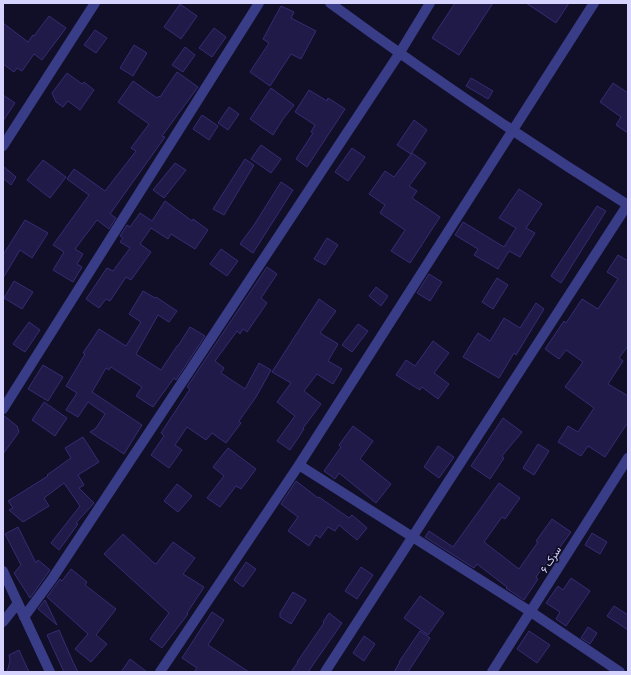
<svg xmlns="http://www.w3.org/2000/svg" width="631" height="675" viewBox="0 0 631 675" font-family="Commissioner,Vazirmatn,sans-serif">
  <style>
    .building { fill: #201a48; stroke: #352c74 }
    .lines { fill: none; stroke-linecap: round; stroke-linejoin: round }
    .street { stroke: #393c86; stroke-width: 10 }
    .labels { text-anchor: middle; dominant-baseline: central; stroke-width: 3.5; stroke-linejoin: round; paint-order: stroke }
    .street-label { font-size: 11px; fill: #d6d4ff; stroke: #110f27 }
  </style>
  <rect width="100%" height="100%" fill="#110f27"/>
  <!-- building -->
  <path class="building" d="M455,3H493L459,55L432,38Z
    M526,3H569L556,23Z
    M180,4L197,16L181,39L164,27Z
    M281,6L294,12L291,18L316,31L301,59L291,54L270,86L250,72L269,43L263,39Z
    M49,16L66,28L42,60L34,54L22,71L17,68L14,72L3,64V23L28,42L33,35L34,36Z
    M214,28L226,37L212,57L199,48Z
    M95,30L107,38L96,53L84,45Z
    M134,45L147,53L133,76L120,68Z
    M185,47L195,55L183,72L172,65Z
    M177,72L198,87L162,136L165,137L110,214L116,218L109,229L97,220L75,249L83,254L77,264L82,267L73,282L53,270L64,252L53,245L89,195L67,179L74,169L105,191L136,151L131,148L149,124L118,102L133,81L157,98L159,96L160,97Z
    M67,73L82,84L84,82L94,90L80,110L68,101L63,107L56,102L52,93Z
    M471,78L493,91L488,99L466,86Z
    M613,83L628,93V133L616,125L621,117L600,102Z
    M271,88L294,105L283,119L273,135L250,119Z
    M309,90L327,101L328,98L345,109L307,167L296,159L313,133L311,132L315,125L295,112Z
    M3,95L15,103L3,121Z
    M229,107L239,114L228,130L218,123Z
    M202,115L218,126L209,140L193,129Z
    M414,120L427,130L411,154L397,145Z
    M261,145L281,159L271,173L251,159Z
    M352,148L365,157L348,181L335,172Z
    M412,153L426,163L409,186L417,191L412,198L440,217L410,263L391,251L405,230L380,213L385,205L369,194L385,171L394,177Z
    M245,159L254,165L224,215L213,209Z
    M43,160L66,177L50,198L27,180Z
    M175,163L186,170L164,198L153,190Z
    M3,166L16,177L11,185L3,178Z
    M281,182L293,190L253,253L240,244L254,225Z
    M519,189L542,204L526,228L535,233L520,257L509,251L498,269L474,255L478,249L455,235L463,222L504,247L516,228L499,218Z
    M165,201L192,221L193,219L208,230L195,249L171,234L168,239L151,228L140,244L151,252L131,280L126,277L110,301L106,299L99,308L86,299L107,268L113,271L130,248L120,242L123,238L120,236L127,225L130,227L140,213L152,221Z
    M597,206L606,211L561,283L551,276Z
    M25,220L48,233L32,258L20,250L3,278V255Z
    M327,238L338,245L325,265L314,259Z
    M221,249L238,261L227,276L210,264Z
    M618,255L628,261V346L619,358L623,361L608,384L628,396V422L605,457L588,446L581,456L558,442L568,426L578,432L594,408L565,387L583,362L566,350L559,359L545,349L564,321L566,323L582,299L598,309L618,279L607,272Z
    M267,267L277,274L261,298L267,303L247,332L243,329L240,334L237,331L215,361L224,368L221,373L245,389L259,363L271,370L256,397L239,421L241,423L226,443L212,433L206,440L187,427L175,445L182,450L169,468L151,455L164,436L161,433L190,389L187,387Z
    M429,274L442,282L430,301L417,293Z
    M497,278L508,285L493,309L482,302Z
    M14,281L33,292L22,309L4,298Z
    M376,287L388,296L381,306L369,296Z
    M143,291L155,298L156,297L177,311L169,322L158,315L136,354L161,370L177,346H178L190,327L205,336L176,380L174,378L153,407L136,396L142,387L111,367L109,370L106,368L92,392L142,425L124,454L90,432L96,428L105,414L88,402L78,417L66,410L77,393L66,386L85,354L83,353L99,329L126,346L141,322L129,314Z
    M319,299L336,311L320,333L338,344L328,361L342,369L333,384L317,374L304,391L321,404L303,428L304,429L290,450L277,441L295,416L277,402L291,383L272,372Z
    M536,303L544,309L516,355L514,353L499,378L463,357L478,333L490,341L504,318L520,328Z
    M29,322L40,330L25,352L13,344Z
    M358,324L368,331L352,352L342,345Z
    M433,341L449,353L434,373L449,384L438,399L422,387L420,390L396,375L406,360L415,366Z
    M43,365L63,377L48,401L28,389Z
    M44,402L67,418L55,436L32,420Z
    M3,415L17,426L19,432L3,454Z
    M503,418L522,432L502,456L504,458L490,479L471,466Z
    M353,426L373,441L360,459L391,484L376,503L339,473L335,479L324,471L341,447L339,445Z
    M83,437L99,462L78,475L84,485L79,488L94,503L76,523L78,524L59,550L51,543L80,506L64,483L44,498L49,506L23,522L9,510L13,508L8,501L48,476L47,475L71,458L65,448Z
    M538,444L549,451L534,475L523,468Z
    M438,446L454,457L439,478L424,467Z
    M228,448L256,469L241,489L236,486L220,507L207,498L224,476L213,467Z
    M296,481L318,498L319,497L349,518L352,515L367,528L357,540L339,525L335,531L328,527L320,538L316,535L309,546L288,531L298,517L281,504Z
    M499,483L520,498L505,519L502,517L484,542L519,569L538,542L536,541L552,519L571,532L555,554L553,553L536,577L538,579L524,600L506,588L507,587L477,564L474,568L425,537L429,531L453,547Z
    M177,484L192,496L178,512L164,501Z
    M18,527L36,563L38,560L50,570L30,598L14,573L21,565L5,534Z
    M592,533L607,542L600,554L585,545Z
    M123,534L154,563L156,564L173,542L195,558L183,574L204,587L187,613L188,614L162,648L150,639L169,613L104,554Z
    M246,562L256,569L243,587L234,580Z
    M361,567L373,575L357,599L345,591Z
    M71,569L87,582L85,585L116,609L96,635L107,644L91,662L75,649L88,634L47,597L60,579L62,581Z
    M571,578L590,591L566,626L556,619L560,612L546,603L558,586L563,590Z
    M293,592L306,600L291,624L280,617V613Z
    M420,596L444,613L428,635L404,618Z
    M45,600L57,625L38,609Z
    M614,606L628,615V630L607,616Z
    M212,612L224,620L208,645L249,672H194L197,668L182,658Z
    M329,613L342,623L308,672H291L298,662H297L324,623L323,622Z
    M588,627L597,633L590,644L581,638Z
    M59,630L73,662L78,672H64L47,635Z
    M420,631L430,638L408,672H394L400,662H399Z
    M529,631L550,645L537,663L517,649Z
    M364,636L375,644L364,661L353,653Z
    M19,650L29,672H7L10,661L9,655Z
    M130,659L147,672H121Z"/>
  <g class="lines">
    <!-- street -->
    <path class="street" d="M330,3C427,74 526,141 628,205
      M3,146L95,3
      M3,409L259,3
      M299,465L531,612L620,672
      M3,571L50,672
      M24,617L52,579L399,54L430,3
      M3,622L18,603
      M160,672L299,465L594,3
      M325,672L628,204
      M492,672L628,458"/>
  </g>
  <g class="labels">
    <!-- street labels -->
    <g class="street-label">
      <text transform="translate(550 559) rotate(-58)">سرک ۶</text>
    </g>
  </g>
  <!-- border -->
  <rect width="631" height="675" fill="none" stroke="#d6d4ff" stroke-width="8"/>
</svg>
